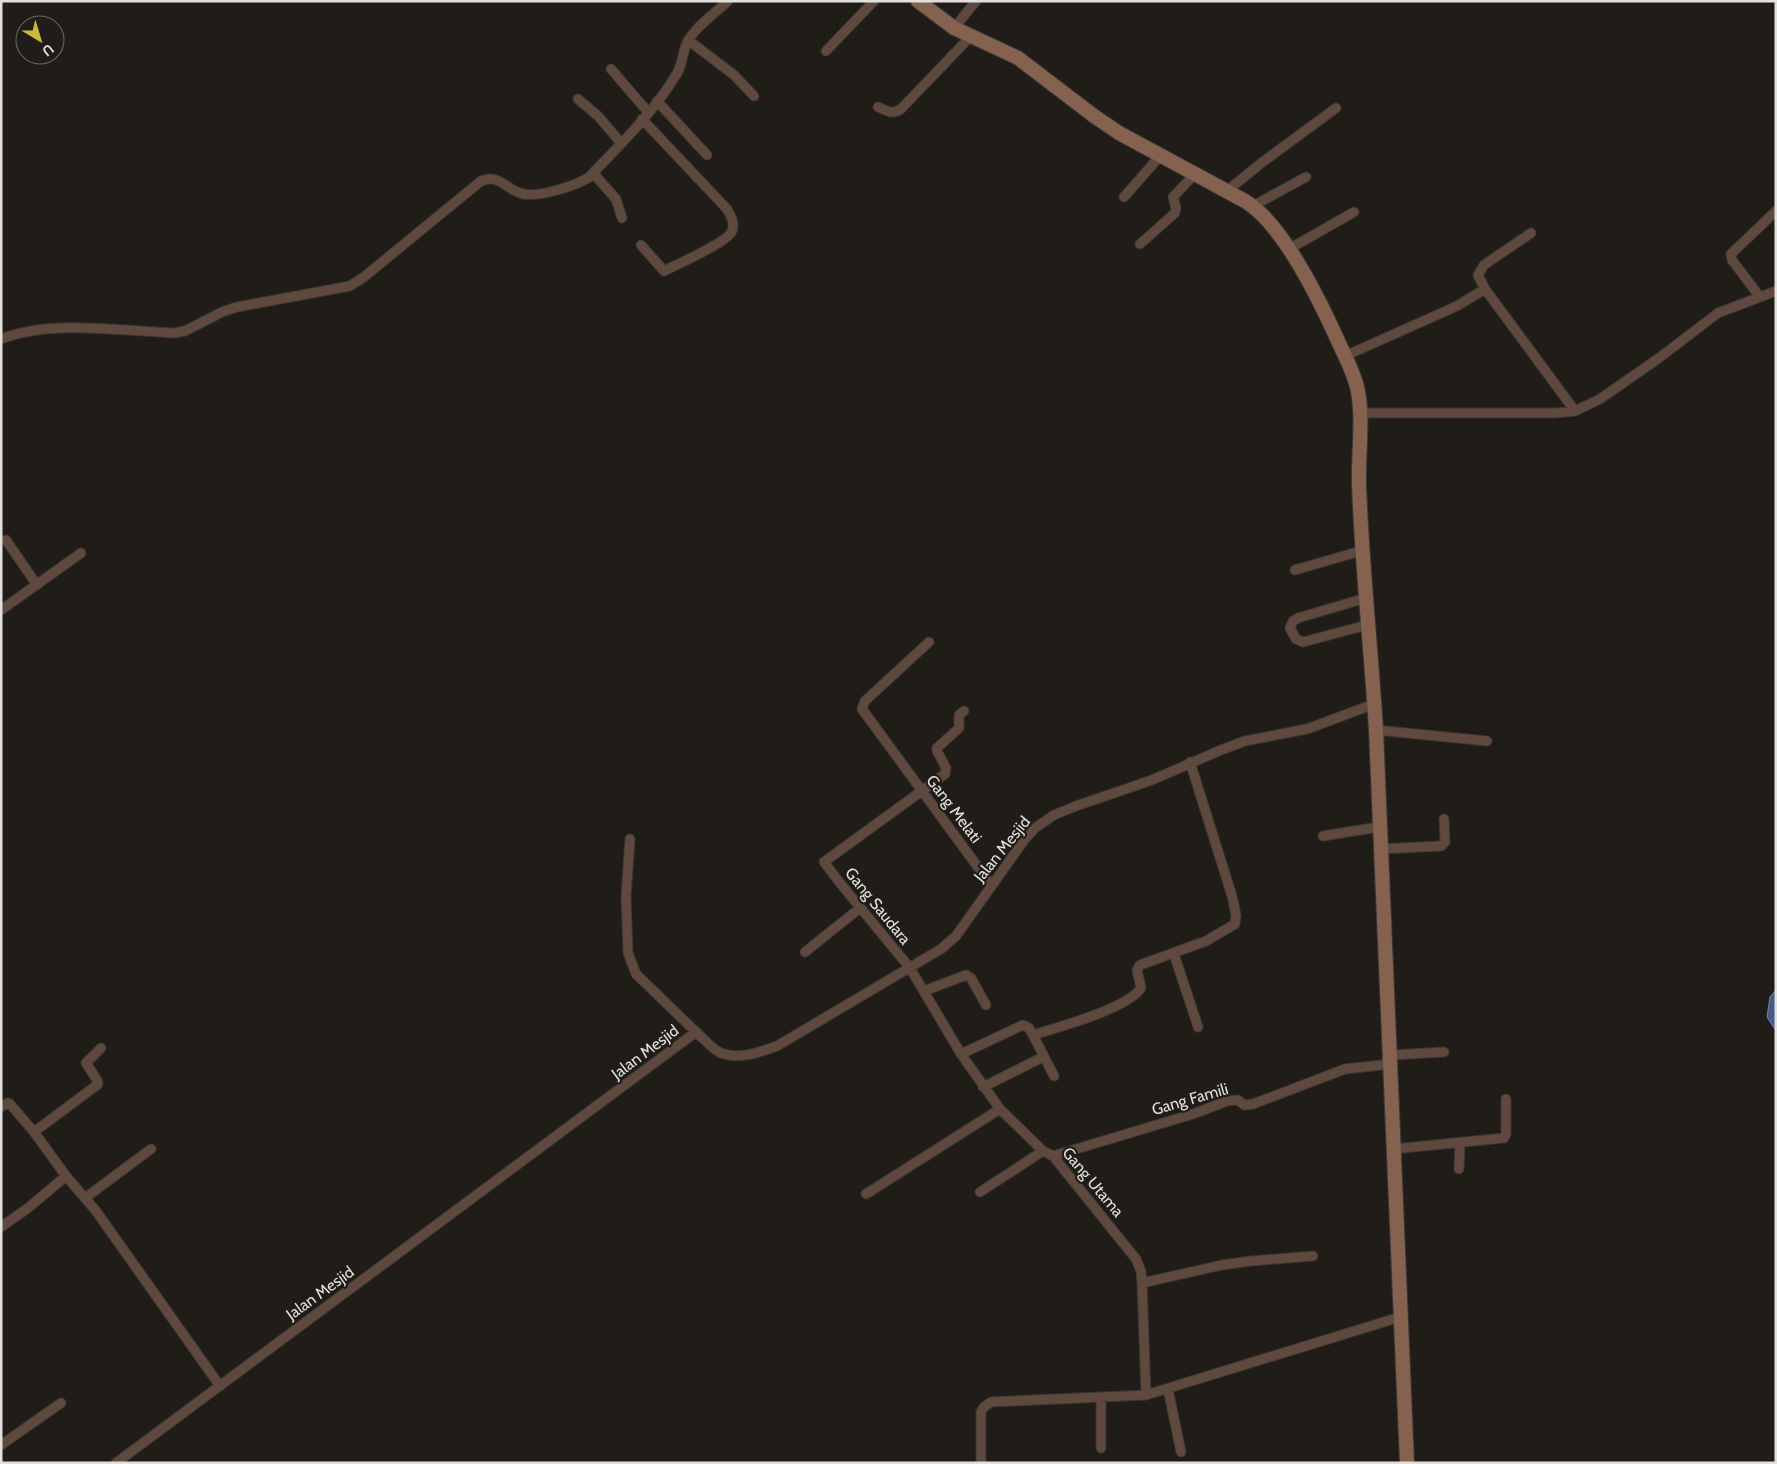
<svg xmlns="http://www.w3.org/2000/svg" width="1777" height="1464" viewBox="0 0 1777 1464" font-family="Cabin,sans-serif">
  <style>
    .water { fill: #435b88; stroke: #7383a2 }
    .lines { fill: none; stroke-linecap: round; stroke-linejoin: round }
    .street-casing { stroke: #3b3734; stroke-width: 11 }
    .secondary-casing { stroke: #3b3734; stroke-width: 16 }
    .street { stroke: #5f493e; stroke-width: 9 }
    .secondary { stroke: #85614f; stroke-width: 14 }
    .labels { text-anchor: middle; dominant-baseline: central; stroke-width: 4.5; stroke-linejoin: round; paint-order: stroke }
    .street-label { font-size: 16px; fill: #e2e0dd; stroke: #201c18 }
  </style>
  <rect width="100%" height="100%" fill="#201c18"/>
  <!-- water -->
  <path class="water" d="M1776,990V1031L1767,1017L1770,997Z"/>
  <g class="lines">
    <!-- street casing -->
    <g class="street-casing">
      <path id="street" d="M954,28L976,1
        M688,40L734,75L754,96
        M826,51L874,1
        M611,69L648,112
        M578,99L598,116L621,143
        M657,101L707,155
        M878,107C887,111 893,115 901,109L971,36
        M593,173L616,199L622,218
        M1227,191L1260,164L1336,108
        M1124,197L1160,156
        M1253,206L1306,177
        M1531,233L1484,265L1478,275L1485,289L1575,411
        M1140,244L1175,213L1176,208L1173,197L1194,175
        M641,245L664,271C676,265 728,242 732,231C735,223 731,216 727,209L642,119
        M1289,249L1354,212
        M1760,297L1732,260L1731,254L1776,211
        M1,339C52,319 121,331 174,333L185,331L222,312L237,307L350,286L364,277L481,181C500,174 504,188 520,193C536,199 574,186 588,178C618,147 654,112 676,75C683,65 682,53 687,43C694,28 715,13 728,1
        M1345,356L1457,306L1485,289
        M1360,413H1555L1575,411L1600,399L1659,358L1718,313L1776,291
        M6,540L37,585
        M1295,570L1364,550
        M1366,598L1298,618L1293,621L1290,628L1296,639L1303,642L1367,625
        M1,610L81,553
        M929,642L865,701L862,709L991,885
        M964,711L959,715V728L937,748V751L946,768L945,774L824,862L840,883L910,968L961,1054L1000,1109L1043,1151L1053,1156L1136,1259L1141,1271L1142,1283L1146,1395
        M1376,730L1487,741
        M1323,836L1379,827
        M630,839L626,896L628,953L636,974L696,1032
        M1380,849L1441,846L1445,842L1444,819
        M805,952L860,908
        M1174,954L1198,1027
        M924,991L966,975L971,978L986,1005
        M961,1054L1023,1025L1029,1028L1033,1035
        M1391,1055L1444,1052
        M1054,1076L1033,1035C1058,1027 1127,1009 1141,988L1137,970L1140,965L1206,941L1235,924L1236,915L1232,896L1190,762
        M983,1087L1043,1057
        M1,1107L8,1103L10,1104L34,1132L66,1176L96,1211L220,1386
        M34,1132L97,1085L98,1083L97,1080L86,1063L101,1048
        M1393,1149L1504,1138L1506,1134V1099
        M1053,1156L1193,1114L1227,1101L1238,1100L1244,1105L1253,1104L1345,1069L1391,1064
        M1459,1169L1460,1143
        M980,1192L1043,1151
        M866,1194L1000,1109
        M85,1198L151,1149
        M1,1227L28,1208L66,1176
        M1142,1283L1222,1265L1251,1261L1313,1256
        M1168,1389L1181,1452
        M1101,1397V1448
        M1,1445L61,1403
        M116,1463L696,1032C703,1038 713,1050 721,1053C739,1060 760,1052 777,1046L941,949L956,936L1025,839L1035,828L1054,815L1076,806L1152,780L1221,750L1245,741L1307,729L1374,704
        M981,1463V1412L984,1407L991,1402L1146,1395L1400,1317"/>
    </g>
    <!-- secondary casing -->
    <g class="secondary-casing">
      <path id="secondary" d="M918,1L954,28L1018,58L1094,116L1119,133L1245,201C1283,224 1320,301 1338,341C1345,356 1353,371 1357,387C1364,416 1358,454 1359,485C1362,567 1371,648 1376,730L1407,1463"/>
    </g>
    <!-- street -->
    <use href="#street" class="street"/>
    <!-- secondary -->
    <use href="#secondary" class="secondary"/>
  </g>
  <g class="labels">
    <!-- street labels -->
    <g class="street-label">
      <text transform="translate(954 809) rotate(53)">Gang Melati</text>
      <text transform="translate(1002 849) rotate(-51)">Jalan Mesjid</text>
      <text transform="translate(878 906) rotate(51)">Gang Saudara</text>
      <text transform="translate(645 1052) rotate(-37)">Jalan Mesjid</text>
      <text transform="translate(1190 1099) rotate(-16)">Gang Famili</text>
      <text transform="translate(1093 1182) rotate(50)">Gang Utama</text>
      <text transform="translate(320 1293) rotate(-36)">Jalan Mesjid</text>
    </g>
  </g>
  <!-- border -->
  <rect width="1777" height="1464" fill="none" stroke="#e2e0dd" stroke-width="5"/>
  <!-- north arrow -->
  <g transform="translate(40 40) rotate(142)"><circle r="24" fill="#201c18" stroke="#6e6a67"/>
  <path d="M0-4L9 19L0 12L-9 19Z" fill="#cbba39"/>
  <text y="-8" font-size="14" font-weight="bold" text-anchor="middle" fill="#e2e0dd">U</text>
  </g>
</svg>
